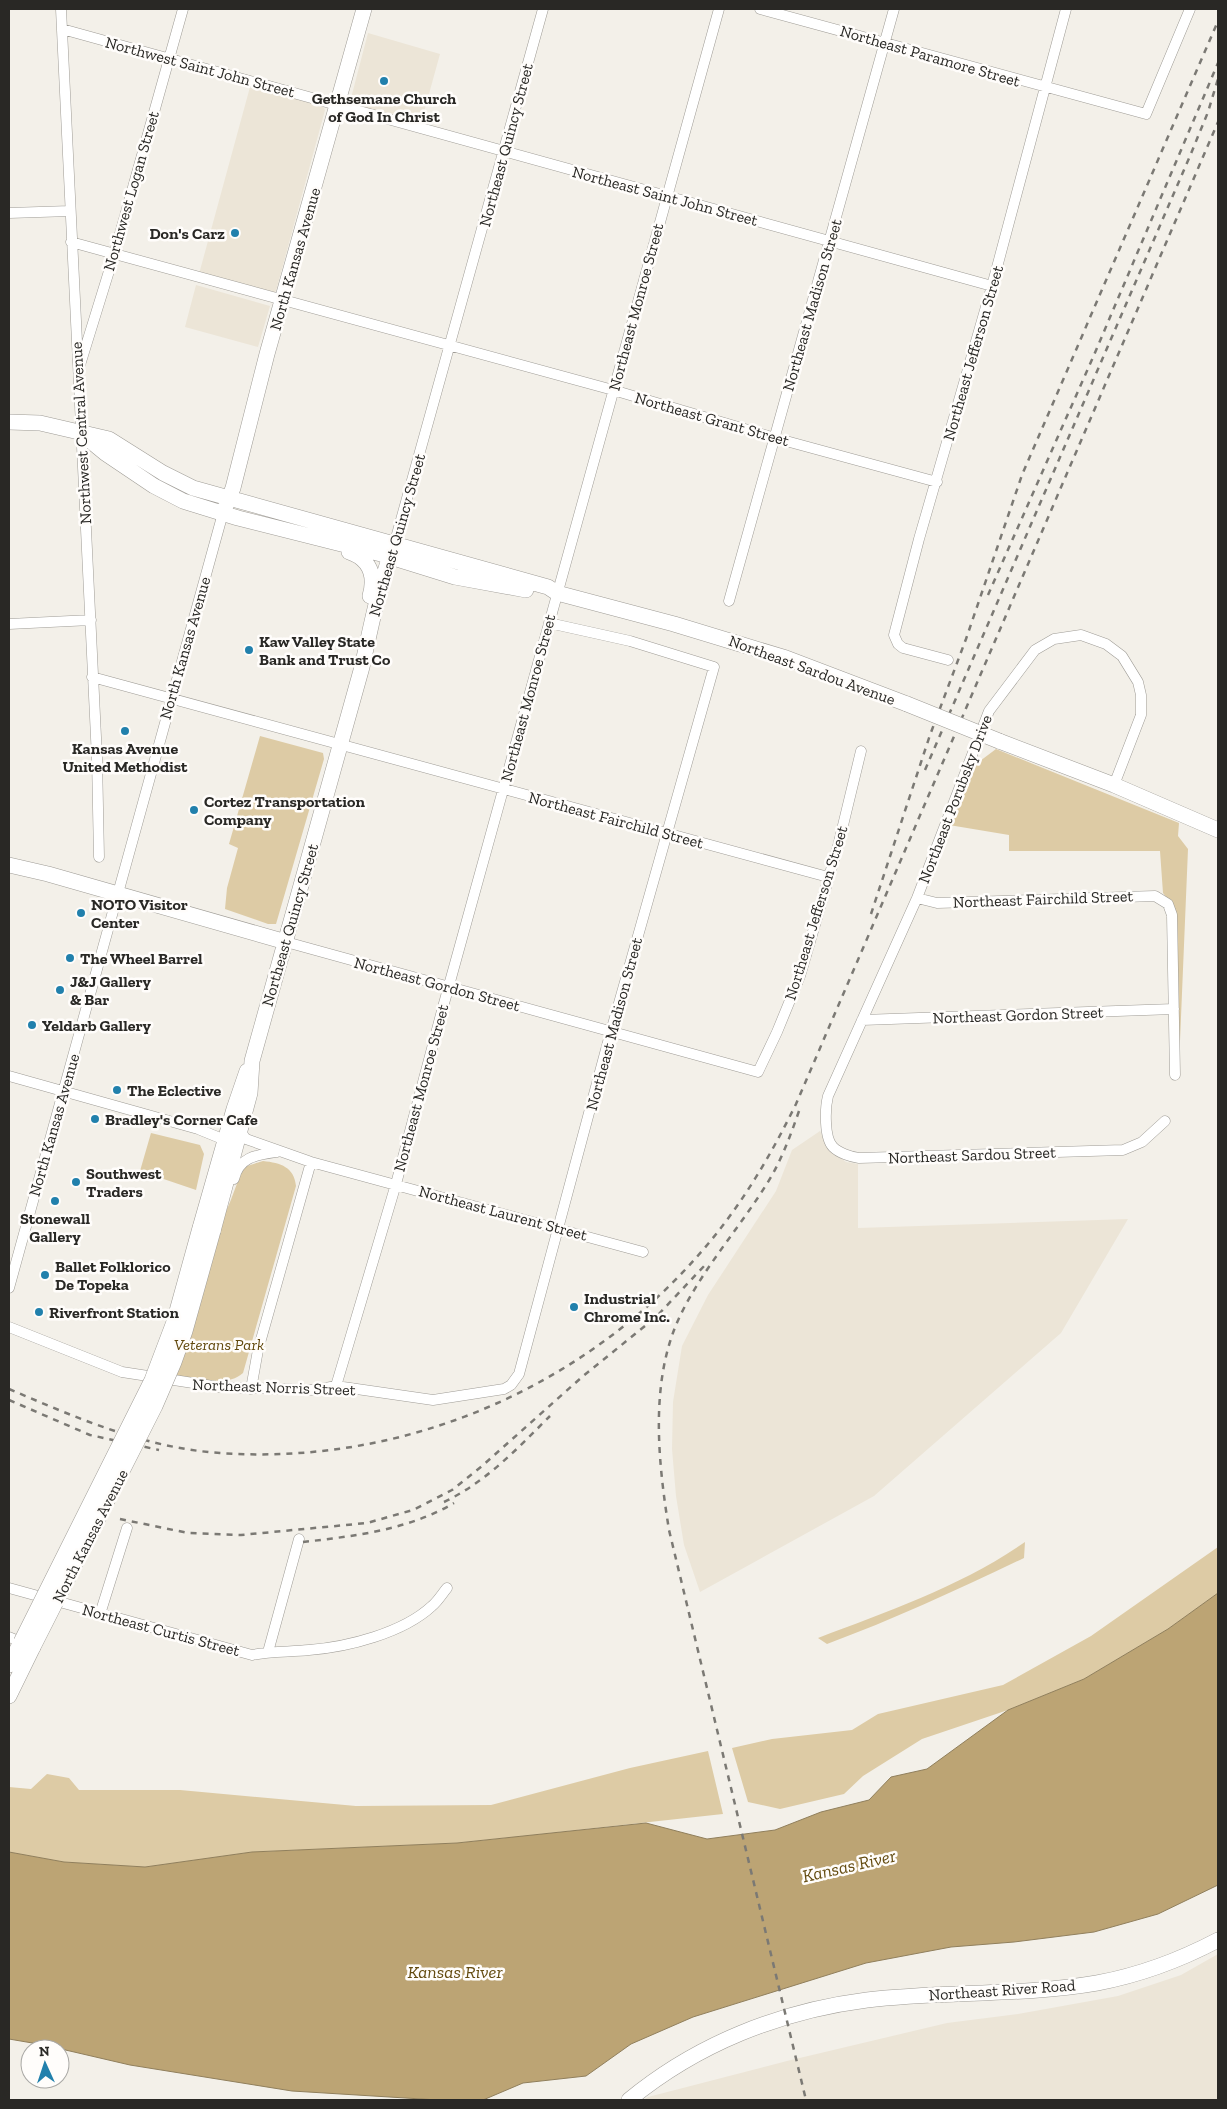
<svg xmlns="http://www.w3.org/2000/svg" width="1227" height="2109" viewBox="0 0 1227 2109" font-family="'Zilla Slab',serif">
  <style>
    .built { fill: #ece5d7 }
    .green { fill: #ddcba5 }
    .water { fill: #bca474; stroke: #907f5c }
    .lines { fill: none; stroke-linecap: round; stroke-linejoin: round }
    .street-casing { stroke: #9f9c96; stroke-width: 11 }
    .secondary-casing { stroke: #9f9c96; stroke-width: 16 }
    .street { stroke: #fff; stroke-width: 10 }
    .secondary { stroke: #fff; stroke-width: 15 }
    .rail { stroke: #7b7974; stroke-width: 2.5; stroke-dasharray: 6 6; stroke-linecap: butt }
    .secondary-bridge-casing { stroke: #9f9c96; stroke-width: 16; stroke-linecap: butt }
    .secondary-bridge { stroke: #fff; stroke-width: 15 }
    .poi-dot { fill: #2180ac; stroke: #fffdfb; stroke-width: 2 }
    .labels { text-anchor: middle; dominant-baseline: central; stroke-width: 5; stroke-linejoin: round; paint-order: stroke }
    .street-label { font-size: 16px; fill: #292825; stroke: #fffdfb }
    .poi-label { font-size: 16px; font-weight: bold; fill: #292825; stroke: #fffdfb; text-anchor: start }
    .park-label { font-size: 16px; font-style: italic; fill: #61480c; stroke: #fffdfb }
    .water-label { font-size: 18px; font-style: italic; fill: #644b10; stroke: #fffdfb }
  </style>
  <rect width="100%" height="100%" fill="#f3f0e9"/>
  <!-- built -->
  <path class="built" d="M368,33L440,54L421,123L352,105L350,102Z
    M250,87L323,106L325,110L276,291L273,294L199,274Z
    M196,285L270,306L258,347L185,327Z
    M820,1131L829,1149L846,1162L858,1164V1228L1128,1219L1061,1333L874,1496L700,1592L684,1545L676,1496L672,1449L673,1402L682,1346L708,1295L776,1191L792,1150Z
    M1218,1954V2100H643L648,2097L787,2061L947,2023L1018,2014L1118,1996L1181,1975Z"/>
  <!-- green -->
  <path class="green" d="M260,736L323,753L324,759L276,924H268L225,909L227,888L238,848L229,844Z
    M996,749L1179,823L1178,836L1188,849L1179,1065L1171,903L1163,893L1160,851H1009V835L949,825L972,767Z
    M151,1133L200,1145L204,1154L196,1190L140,1171Z
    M263,1161C281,1163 294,1167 296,1186L243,1373C227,1388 195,1378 174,1375L226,1211C233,1197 237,1181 244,1167Z
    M1025,1542L1024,1558C959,1589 895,1619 827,1644L818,1638C889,1611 962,1586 1025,1542Z
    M1218,1547V1593L1168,1629L1084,1679L1008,1710L922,1739L863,1776L844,1794L780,1809L748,1802L732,1748L772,1739L852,1730L878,1714L1003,1685L1091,1636Z
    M708,1751L723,1814L457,1843L252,1852L145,1867L64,1862L9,1852V1787L31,1789L47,1774L69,1778L79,1790H180L356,1806L491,1805L630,1768Z"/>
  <!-- water -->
  <path class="water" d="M1218,1593V1885L1158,1914L1094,1932L1014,1942L951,1947L866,1963L693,2017L631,2044L586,2076L523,2083L483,2100H438L292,2091L130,2065L44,2045L9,2039V1852L64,1862L145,1867L252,1852L457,1843L646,1823L707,1839L775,1830L821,1812L869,1800L891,1777L927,1769L1008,1710L1084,1679L1168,1629Z"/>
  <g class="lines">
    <!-- street casing -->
    <g class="street-casing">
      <path id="street" d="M61,9L97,758L99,857
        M760,9L1146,114L1190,9
        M62,29L992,286
        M9,213L70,211
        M71,242L613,390L775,438L937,482
        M80,365L114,255L183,9
        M394,545L543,9
        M729,601L894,9
        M9,624L91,620
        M948,660L903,648L898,644L894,635L919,539L992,286L1066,9
        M92,677L828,877
        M1114,785L1141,715V695L1138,682L1122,656L1106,644L1081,635L1054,639L1035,650L989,711L917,898L828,1096C825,1108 824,1138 833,1147C839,1153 851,1157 859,1158L1123,1150L1142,1142L1165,1121
        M917,898L937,903L1155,896L1168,904L1172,915L1175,1075
        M286,942L758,1072L777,1032L800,976L838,846L861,751
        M862,1020L1174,1009
        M9,1076L198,1129L225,1140
        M240,1131L246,1139L311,1162L643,1252
        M234,1179C239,1157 256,1155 277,1152
        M9,1288L223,513
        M9,1327L122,1372L219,1387L315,1390L336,1386L433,1400L504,1389L511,1385L519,1374L608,1042L714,667L630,641L549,623
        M336,1386L396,1184L443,1007L719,9
        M251,1389L258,1350L311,1162
        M9,1588L252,1655C271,1651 290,1652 309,1650C348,1647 403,1633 432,1606C438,1601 442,1594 447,1588
        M100,1614L127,1528
        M9,1637L26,1644
        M268,1652L299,1539"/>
    </g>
    <!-- secondary casing -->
    <g class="secondary-casing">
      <path id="secondary" d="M9,422L40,423L109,439L163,473L193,488L548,587L557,593L674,624L786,658L907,704
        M82,434L105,453L154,486L183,501L238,518L381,554L455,577L526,590
        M223,513L233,488L267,354L364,9
        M349,552C370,559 376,575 370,596
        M999,741L1114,785L1218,830
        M9,865L48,874L286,942
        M200,1228L234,1109L247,1071
        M213,1231L250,1093L252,1061L362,667C371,626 379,585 394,545
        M9,1665L21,1642
        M9,1696L33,1647
        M629,2100C697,2044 780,2011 867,2000C943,1991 1022,1996 1097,1983C1140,1975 1180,1960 1218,1940"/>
    </g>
    <!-- street -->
    <use href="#street" class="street"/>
    <!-- secondary -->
    <use href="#secondary" class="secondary"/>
    <!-- rail -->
    <path class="rail" d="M988,595L1094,355L1218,63
      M925,770L1190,156L1208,112L1218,79
      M871,914L930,735L966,639L1022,475L1218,21
      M799,1111C791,1134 783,1156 771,1177C743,1224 705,1265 681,1314C649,1379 658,1461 669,1530L806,2100
      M9,1389C77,1418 145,1448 220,1453C402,1466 583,1389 702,1251C741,1206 770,1157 796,1104L1218,122
      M9,1400L90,1435L159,1450
      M444,1502C486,1482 517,1449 550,1416
      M120,1519L188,1533L241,1535L367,1523L413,1510L452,1490L482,1466L582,1377L656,1317L706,1264
      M303,1542C355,1536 408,1530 454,1503"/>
    <!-- secondary-bridge casing -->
    <g class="secondary-bridge-casing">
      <path id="secondary-bridge" d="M907,704L999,741
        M21,1642L152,1380L174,1322L200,1228
        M33,1647L155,1406L174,1362L185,1331L213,1231"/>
    </g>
    <!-- secondary-bridge -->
    <use href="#secondary-bridge" class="secondary-bridge"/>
  </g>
  <!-- markers -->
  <g class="poi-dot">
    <circle cx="384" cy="81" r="5"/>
    <circle cx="235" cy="233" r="5"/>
    <circle cx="249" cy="650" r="5"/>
    <circle cx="125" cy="731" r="5"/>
    <circle cx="194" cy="810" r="5"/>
    <circle cx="81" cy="913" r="5"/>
    <circle cx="70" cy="958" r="5"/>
    <circle cx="60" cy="990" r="5"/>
    <circle cx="32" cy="1025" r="5"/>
    <circle cx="117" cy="1090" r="5"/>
    <circle cx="95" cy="1119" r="5"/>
    <circle cx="76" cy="1182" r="5"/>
    <circle cx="55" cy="1201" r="5"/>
    <circle cx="45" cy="1275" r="5"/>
    <circle cx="574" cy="1307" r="5"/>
    <circle cx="39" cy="1312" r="5"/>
  </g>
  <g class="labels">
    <!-- street labels -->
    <g class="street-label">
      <text transform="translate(930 56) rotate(16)">Northeast Paramore Street</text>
      <text transform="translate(200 67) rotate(15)">Northwest Saint John Street</text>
      <text transform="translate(506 145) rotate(-75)">Northeast Quincy Street</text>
      <text transform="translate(131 191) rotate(-74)">Northwest Logan Street</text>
      <text transform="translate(665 196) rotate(15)">Northeast Saint John Street</text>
      <text transform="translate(295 259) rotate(-74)">North Kansas Avenue</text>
      <text transform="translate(812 305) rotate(-74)">Northeast Madison Street</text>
      <text transform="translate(636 307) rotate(-75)">Northeast Monroe Street</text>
      <text transform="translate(973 353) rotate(-74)">Northeast Jefferson Street</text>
      <text transform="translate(712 419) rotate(16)">Northeast Grant Street</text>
      <text transform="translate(81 433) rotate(-93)">Northwest Central Avenue</text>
      <text transform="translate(397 535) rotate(-74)">Northeast Quincy Street</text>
      <text transform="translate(185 648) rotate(-74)">North Kansas Avenue</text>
      <text transform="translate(812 670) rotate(20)">Northeast Sardou Avenue</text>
      <text transform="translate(528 698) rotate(-75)">Northeast Monroe Street</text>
      <text transform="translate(955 799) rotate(-69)">Northeast Porubsky Drive</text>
      <text transform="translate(616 820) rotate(15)">Northeast Fairchild Street</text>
      <text transform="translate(1043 899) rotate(-2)">Northeast Fairchild Street</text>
      <text transform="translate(816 913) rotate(-73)">Northeast Jefferson Street</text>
      <text transform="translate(290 925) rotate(-74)">Northeast Quincy Street</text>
      <text transform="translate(437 984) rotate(15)">Northeast Gordon Street</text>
      <text transform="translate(1018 1015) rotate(-2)">Northeast Gordon Street</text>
      <text transform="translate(614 1024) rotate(-75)">Northeast Madison Street</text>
      <text transform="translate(421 1088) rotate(-75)">Northeast Monroe Street</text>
      <text transform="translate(54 1125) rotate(-74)">North Kansas Avenue</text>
      <text transform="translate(972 1155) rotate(-2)">Northeast Sardou Street</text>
      <text transform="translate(503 1213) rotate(15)">Northeast Laurent Street</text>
      <text transform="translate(274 1387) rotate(2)">Northeast Norris Street</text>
      <text transform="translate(90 1536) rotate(-63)">North Kansas Avenue</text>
      <text transform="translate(161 1630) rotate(15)">Northeast Curtis Street</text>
      <text transform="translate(1002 1990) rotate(-4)">Northeast River Road</text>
    </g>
    <!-- poi labels -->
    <g class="poi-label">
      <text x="384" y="98" text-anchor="middle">Gethsemane Church<tspan x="384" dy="18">of God In Christ</tspan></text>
      <text x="225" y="233" text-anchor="end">Don's Carz</text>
      <text x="259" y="641">Kaw Valley State<tspan x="259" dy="18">Bank and Trust Co</tspan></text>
      <text x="125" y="748" text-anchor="middle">Kansas Avenue<tspan x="125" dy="18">United Methodist</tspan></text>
      <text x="204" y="801">Cortez Transportation<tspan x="204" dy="18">Company</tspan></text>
      <text x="91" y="904">NOTO Visitor<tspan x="91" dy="18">Center</tspan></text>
      <text x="80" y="958">The Wheel Barrel</text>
      <text x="70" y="981">J&amp;J Gallery<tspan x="70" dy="18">&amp; Bar</tspan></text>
      <text x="42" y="1025">Yeldarb Gallery</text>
      <text x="127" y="1090">The Eclective</text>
      <text x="105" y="1119">Bradley's Corner Cafe</text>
      <text x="86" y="1173">Southwest<tspan x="86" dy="18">Traders</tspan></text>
      <text x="55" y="1218" text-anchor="middle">Stonewall<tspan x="55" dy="18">Gallery</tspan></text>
      <text x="55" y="1266">Ballet Folklorico<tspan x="55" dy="18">De Topeka</tspan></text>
      <text x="584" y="1298">Industrial<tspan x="584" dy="18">Chrome Inc.</tspan></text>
      <text x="49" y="1312">Riverfront Station</text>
    </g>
    <!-- park labels -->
    <g class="park-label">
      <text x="219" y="1344">Veterans Park</text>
    </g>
    <!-- water labels -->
    <g class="water-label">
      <text transform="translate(849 1866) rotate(-13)">Kansas River</text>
      <text x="455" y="1972">Kansas River</text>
    </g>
  </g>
  <!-- border -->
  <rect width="1227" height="2109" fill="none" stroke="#292825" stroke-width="20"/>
  <!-- north arrow -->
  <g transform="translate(45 2064) rotate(357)"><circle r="24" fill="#fffdfb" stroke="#a9a8a5"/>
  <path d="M0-4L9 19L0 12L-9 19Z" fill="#2180ac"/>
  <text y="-8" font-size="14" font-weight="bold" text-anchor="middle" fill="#292825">N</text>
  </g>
</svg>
